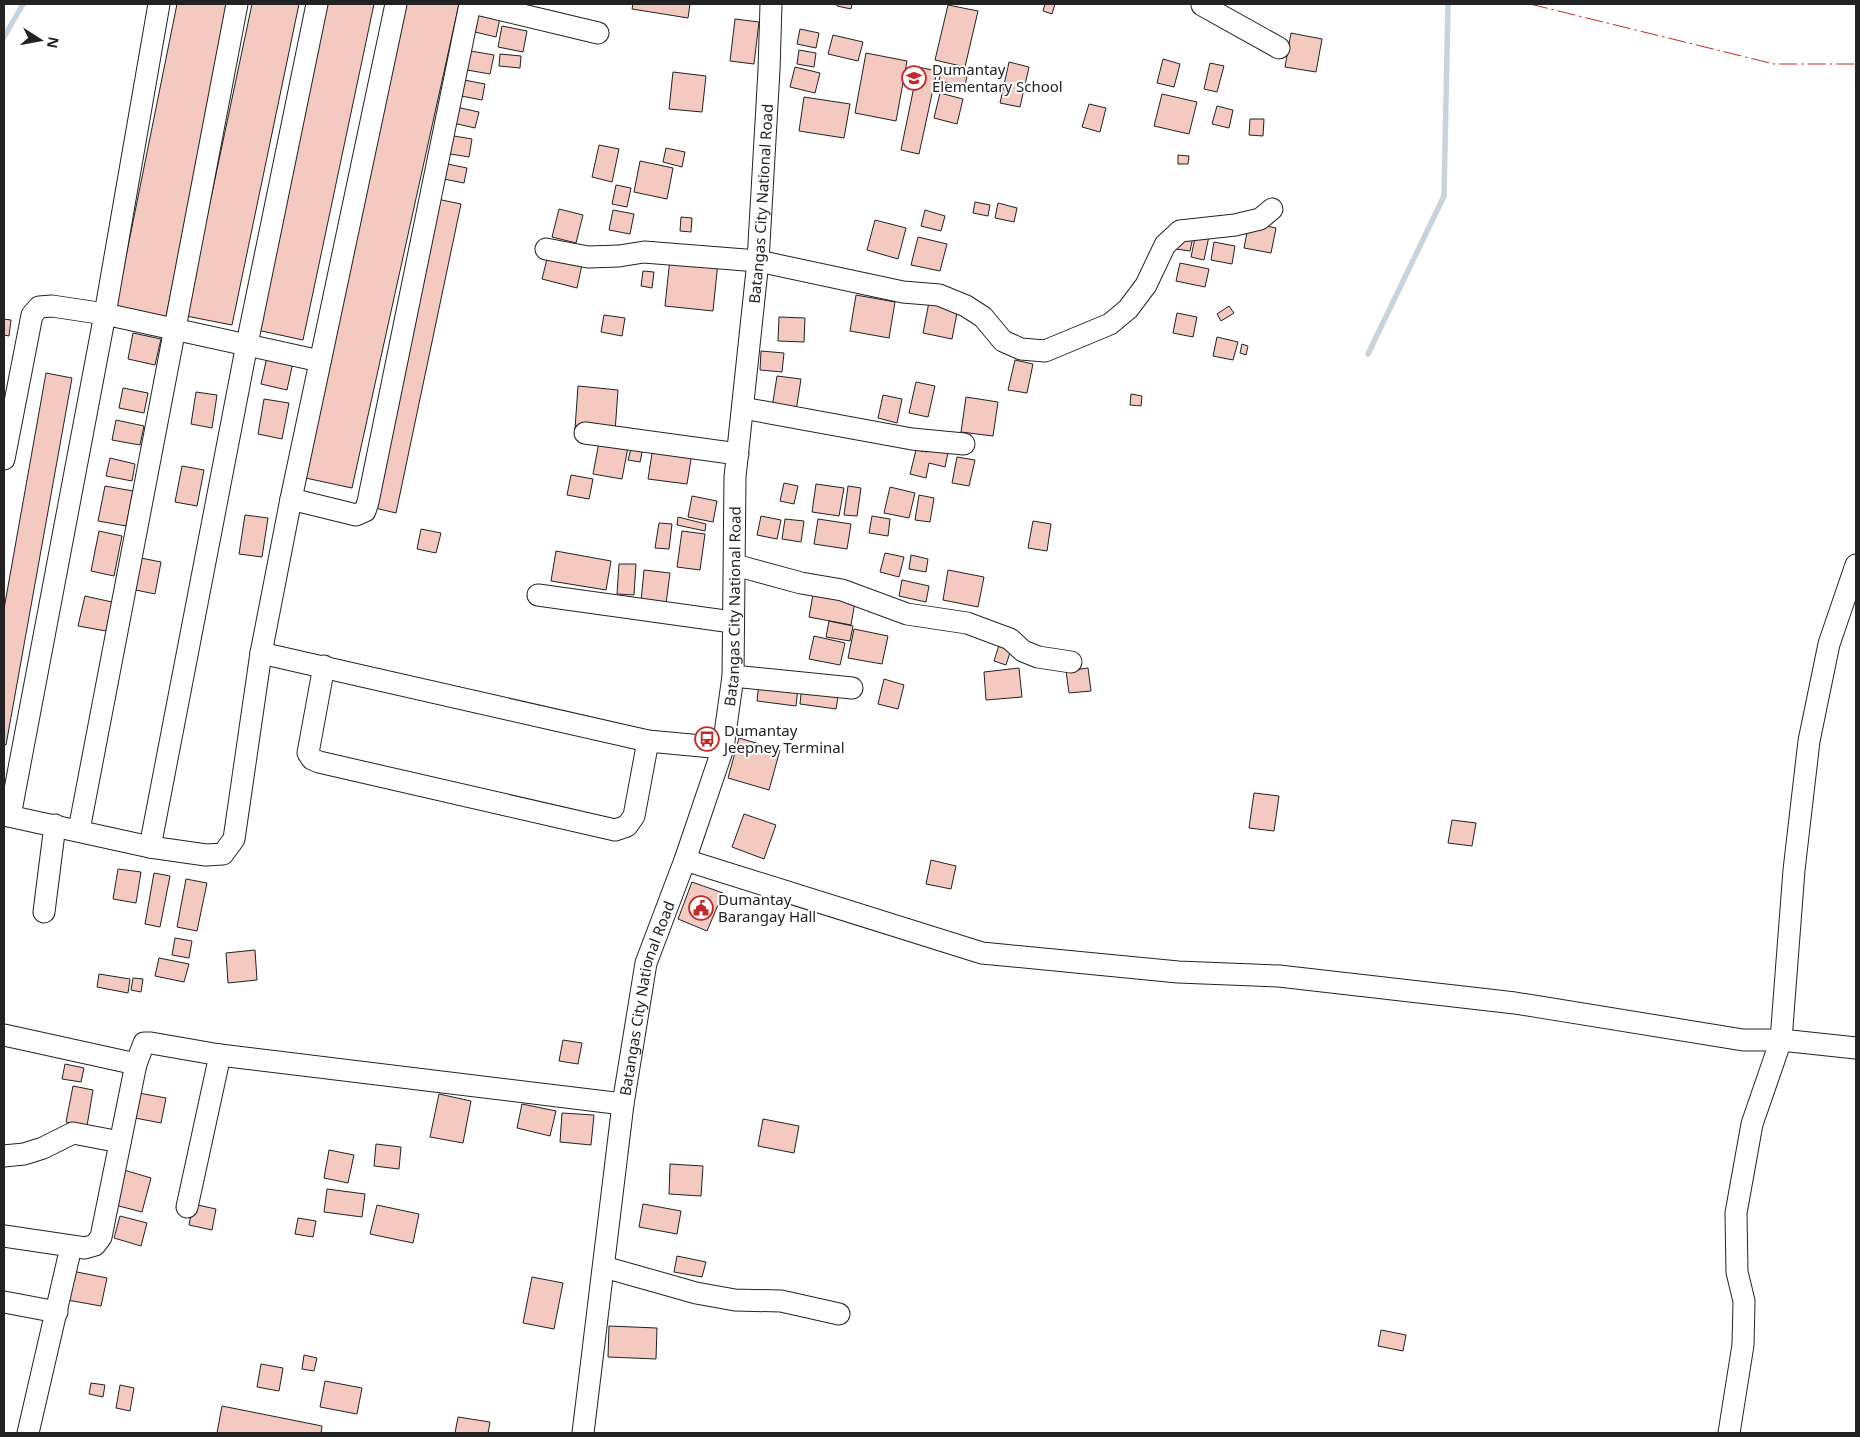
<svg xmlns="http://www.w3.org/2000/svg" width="1860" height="1437" viewBox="0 0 1860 1437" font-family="'Noto Sans',sans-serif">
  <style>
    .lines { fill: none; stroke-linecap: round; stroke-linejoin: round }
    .stream { stroke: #c7d3dd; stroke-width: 5.5 }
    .building { fill: #f3c9c0; stroke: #222 }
    .minor-casing { stroke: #222; stroke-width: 23 }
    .minor { stroke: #fff; stroke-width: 21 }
    .power { stroke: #c62828; stroke-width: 1; stroke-dasharray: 18 4 2.5 4; stroke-linecap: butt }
    .labels { text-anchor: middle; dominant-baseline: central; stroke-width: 4; stroke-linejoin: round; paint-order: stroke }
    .poi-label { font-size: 15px; fill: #222; stroke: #fff; text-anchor: start }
    .street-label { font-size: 15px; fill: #222; stroke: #fff }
  </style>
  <rect width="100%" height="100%" fill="#fff"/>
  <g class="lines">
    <!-- stream -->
    <path class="stream" d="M4,37L23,4
      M1368,354L1444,196L1448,4"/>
  </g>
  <!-- building -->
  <path class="building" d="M177,4H229L166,317L116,306Z
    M252,4H299L232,325L186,316Z
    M326,4H374L303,340L257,330Z
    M405,4H459L352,488L301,477Z
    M633,4H690L688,18L632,9Z
    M837,4H852L851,9L837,6Z
    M1045,4H1055L1052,14L1043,11Z
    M948,5L978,11L965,67L935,60Z
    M475,13L500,18L496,37L471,31Z
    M735,19L759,22L754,64L730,61Z
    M502,26L527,31L523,52L498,47Z
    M800,29L819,33L816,48L797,44Z
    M1291,33L1322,39L1316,72L1285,67Z
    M833,35L863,42L858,61L828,54Z
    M465,50L494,55L490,74L461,69Z
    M799,50L816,53L814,67L797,64Z
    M866,53L907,61L896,121L855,113Z
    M500,54L521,56L520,68L499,66Z
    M1163,59L1180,64L1174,87L1157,83Z
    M1009,62L1029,67L1020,107L1000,103Z
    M1210,63L1224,66L1217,92L1204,89Z
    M942,66L968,71L965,86L939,81Z
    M795,67L820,73L815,93L790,87Z
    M918,67L937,71L919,154L901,150Z
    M673,72L706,76L702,112L669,109Z
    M459,79L485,84L482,100L456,95Z
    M940,93L963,99L957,124L934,118Z
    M1162,94L1197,102L1189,134L1154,126Z
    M804,97L850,104L844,138L799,131Z
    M1089,104L1106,108L1100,132L1082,127Z
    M1217,106L1233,110L1229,128L1212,124Z
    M456,107L479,112L475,128L453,123Z
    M1250,119H1264L1263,136L1249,135Z
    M448,135L472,139L469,157L444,153Z
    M599,145L619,149L612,182L592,177Z
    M666,148L685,152L682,167L663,162Z
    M1178,155L1189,156L1188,164H1178Z
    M640,161L673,168L667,199L634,192Z
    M443,163L467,168L464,183L439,178Z
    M616,185L631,188L627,207L612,204Z
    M437,199L461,204L396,513L371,507Z
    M975,202L990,205L988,216L973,213Z
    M998,203L1017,208L1014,222L995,218Z
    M559,209L583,215L576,243L552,237Z
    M613,210L634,214L630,234L609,230Z
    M925,210L945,216L941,231L921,226Z
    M681,217L692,218L691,232L680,231Z
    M875,220L906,228L898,259L867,250Z
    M1249,222L1276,228L1271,253L1244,248Z
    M1196,233L1209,236L1204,260L1191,257Z
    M1179,234L1193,237L1190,251L1176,249Z
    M918,237L947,244L940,271L911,265Z
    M1214,242L1235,246L1232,264L1211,260Z
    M549,251L583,260L577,288L542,279Z
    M670,258L718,262L713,311L665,306Z
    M1180,263L1209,269L1205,287L1176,281Z
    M643,271L654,272L652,288L641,286Z
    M856,295L895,302L889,338L850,331Z
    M929,302L958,308L952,339L923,333Z
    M1229,306L1234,313L1221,321L1217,314Z
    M1177,313L1197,317L1193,337L1173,333Z
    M604,315L625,318L622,336L601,332Z
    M779,317L805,318L804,342L778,341Z
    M4,319L11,320L9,336L4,335Z
    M133,333L161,339L155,365L128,359Z
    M1217,337L1238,342L1233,360L1213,356Z
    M1242,344L1248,346L1246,355L1240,353Z
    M761,351L784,353L782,372L760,370Z
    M267,357L293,362L287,390L261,384Z
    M1015,360L1033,364L1027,393L1008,390Z
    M46,373L72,378L6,745L4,744V609Z
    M777,376L801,379L796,411L772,408Z
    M916,382L935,386L928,417L909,413Z
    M578,386L618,390L615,432L575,429Z
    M123,388L148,393L144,413L119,408Z
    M196,392L217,395L212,428L191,424Z
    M1131,394L1142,396L1141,406L1130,405Z
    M883,395L902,399L897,423L878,418Z
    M966,397L998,402L993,436L961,432Z
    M264,399L289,403L282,439L258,434Z
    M116,420L144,426L140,445L112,440Z
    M599,442L628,447L622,479L593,474Z
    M929,444L949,448L945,467L929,463L926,478L910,474L916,450L927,452Z
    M632,445L643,448L640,462L628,460Z
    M653,447L692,453L687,484L648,479Z
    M957,457L975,460L969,486L952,483Z
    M110,458L135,464L132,481L106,476Z
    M182,466L204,470L197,506L175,502Z
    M571,475L593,479L589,499L567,495Z
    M784,483L798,486L794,504L780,501Z
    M816,484L844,488L839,516L812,512Z
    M105,486L133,491L126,526L98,521Z
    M848,486L861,488L857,516L844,515Z
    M890,487L915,493L909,518L884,513Z
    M919,495L934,498L930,522L915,520Z
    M692,496L717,501L713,522L688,517Z
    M245,515L268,518L262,557L239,554Z
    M761,516L781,520L777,539L757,535Z
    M872,516L890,519L888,536L869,533Z
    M678,517L706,524L705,531L677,525Z
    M785,519L804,521L801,542L782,539Z
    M818,519L851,524L847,549L814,544Z
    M1033,521L1051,524L1047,551L1028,548Z
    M659,523L672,524L669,549L655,548Z
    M421,529L441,533L436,553L417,549Z
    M99,531L122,536L114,576L91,571Z
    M682,531L705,534L700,570L677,567Z
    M556,551L611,561L606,590L551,581Z
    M885,553L904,557L899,577L880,572Z
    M911,555L928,559L926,572L909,569Z
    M136,557L161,562L155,594L131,589Z
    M619,564H636L634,595L617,594Z
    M644,570L670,573L666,604L641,601Z
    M948,570L984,577L978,607L943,600Z
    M902,580L929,586L926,602L899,596Z
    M814,589L856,596L851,625L809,617Z
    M85,596L112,602L106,631L78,626Z
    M829,621L853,626L850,641L826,637Z
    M854,629L888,636L882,664L848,658Z
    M814,636L845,643L840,665L809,659Z
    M1000,642L1012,646L1006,665L994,661Z
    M1019,668L1022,697L986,700L984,672Z
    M1088,668L1091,691L1069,693L1066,671Z
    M884,679L904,685L898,709L878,704Z
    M759,682L798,688L796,706L757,701Z
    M802,685L839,691L836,709L800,704Z
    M739,738L780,750L769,790L728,778Z
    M1254,793L1279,796L1274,831L1249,828Z
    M744,814L776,825L764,859L732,847Z
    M1452,820L1476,823L1472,846L1448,843Z
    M931,860L956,866L951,889L926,884Z
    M118,869L141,872L136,903L113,899Z
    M154,873L170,876L160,927L145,924Z
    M186,879L207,883L197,931L177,927Z
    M692,882L723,893L707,931L678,919Z
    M175,938L192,941L189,958L172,955Z
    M255,950L257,980L228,983L226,953Z
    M159,958L189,964L184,982L155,976Z
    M99,974L130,979L128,993L97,987Z
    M133,978L143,979L141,992L131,990Z
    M563,1040L582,1043L578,1064L559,1061Z
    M65,1064L84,1068L81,1082L62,1079Z
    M73,1086L93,1090L87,1126L66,1122Z
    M139,1093L166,1098L161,1123L135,1118Z
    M439,1094L471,1101L463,1143L430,1137Z
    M522,1104L556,1111L550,1136L517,1128Z
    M562,1113L594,1115L591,1145L560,1142Z
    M763,1119L799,1126L794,1153L758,1146Z
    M376,1144L401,1147L399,1169L374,1166Z
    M329,1150L354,1155L348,1183L324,1178Z
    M670,1164L703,1166L701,1196L669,1194Z
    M124,1170L151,1178L142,1212L115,1205Z
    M327,1189L365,1194L362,1217L324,1212Z
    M193,1204L216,1209L212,1230L189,1225Z
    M643,1204L681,1211L677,1234L639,1227Z
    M377,1205L419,1214L413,1243L370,1234Z
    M120,1216L147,1223L141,1246L114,1238Z
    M298,1218L316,1221L313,1237L295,1234Z
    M677,1256L706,1262L702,1277L674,1272Z
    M72,1271L107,1278L101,1306L67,1300Z
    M532,1277L563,1283L554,1329L523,1323Z
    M609,1326L657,1328L656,1359L608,1357Z
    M1381,1330L1406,1335L1403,1351L1378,1346Z
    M304,1355L317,1358L314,1371L302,1369Z
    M261,1364L283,1368L279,1391L257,1387Z
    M325,1381L362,1388L357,1414L320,1407Z
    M91,1383L105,1385L103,1397L89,1394Z
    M120,1385L134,1388L130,1411L116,1408Z
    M222,1406L322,1426L321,1433H217Z
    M458,1417L490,1422L488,1433H455Z"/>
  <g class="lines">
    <!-- minor casing -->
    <g class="minor-casing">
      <g id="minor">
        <path d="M477,4L598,33"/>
        <path d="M1202,5L1279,48"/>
        <path d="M546,249L588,257L619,256L644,252L758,261L903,292L939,295L966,306L983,317L1003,341L1021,349L1045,351L1110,324L1128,309L1146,285L1165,245L1180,231L1235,225L1260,219L1272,209"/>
        <path d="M743,408L912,439L964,444"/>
        <path d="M585,433L738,454"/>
        <path d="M4,459L32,315L39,307L52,306L105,314L320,361"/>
        <path d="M291,499L356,515L365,511L368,502L470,4"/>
        <path d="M735,565L801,583L842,590L907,614L967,623L1010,639L1023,651L1038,657L1071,662"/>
        <path d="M538,595L732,622"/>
        <path d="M261,653L648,741L723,748"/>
        <path d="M324,666L308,753L312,759L319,762L615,830L627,826L634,816L648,741"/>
        <path d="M733,676L852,688"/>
        <path d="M4,815L150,847L206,855L223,854L234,839L261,653L291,499L396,4"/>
        <path d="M10,816L105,314L159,4"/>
        <path d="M79,830L237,4"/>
        <path d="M150,847L247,344L317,4"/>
        <path d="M685,860L982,953L1178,972L1279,976L1515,1003L1743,1040H1781L1794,870L1809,741L1829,644L1856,565"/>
        <path d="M44,912L55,825"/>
        <path d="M4,1035L136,1064"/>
        <path d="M4,1156L24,1154L43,1148L73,1133L120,1142"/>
        <path d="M187,1207L220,1055"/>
        <path d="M4,1236L85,1248L95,1245L101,1237L136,1064L144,1043H151L220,1055L623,1104"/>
        <path d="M604,1267L696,1293L735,1300L781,1301L839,1314"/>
        <path d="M4,1302L57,1312"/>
        <path d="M28,1433L71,1247"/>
        <path id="s1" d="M583,1433L623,1104L646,963L685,860L723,748L733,676L735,477L758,261L769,70L771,4"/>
        <path d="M1729,1433L1743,1345L1744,1301L1737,1272L1736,1213L1752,1124L1781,1040L1856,1048"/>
      </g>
    </g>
    <!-- minor -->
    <use href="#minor" class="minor"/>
    <!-- power -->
    <path class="power" d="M1530,4L1774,64H1856"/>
  </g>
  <!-- icons -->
  <defs>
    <g id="school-ring" transform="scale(1.25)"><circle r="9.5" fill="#fff" stroke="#c62828" stroke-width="1.5"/><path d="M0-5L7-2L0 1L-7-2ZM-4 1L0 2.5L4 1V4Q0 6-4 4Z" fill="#c62828"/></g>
    <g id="bus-ring" transform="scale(1.25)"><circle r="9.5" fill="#fff" stroke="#c62828" stroke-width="1.5"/><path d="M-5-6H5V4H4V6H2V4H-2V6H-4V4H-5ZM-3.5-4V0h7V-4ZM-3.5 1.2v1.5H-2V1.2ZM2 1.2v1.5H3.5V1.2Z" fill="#c62828"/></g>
    <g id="civic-ring" transform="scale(1.25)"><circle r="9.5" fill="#fff" stroke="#c62828" stroke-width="1.5"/><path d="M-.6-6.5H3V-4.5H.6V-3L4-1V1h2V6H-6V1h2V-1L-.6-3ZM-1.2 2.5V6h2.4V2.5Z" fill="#c62828"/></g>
  </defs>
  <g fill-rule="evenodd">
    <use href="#school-ring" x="914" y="78"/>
    <use href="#bus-ring" x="707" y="739"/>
    <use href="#civic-ring" x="701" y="908"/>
  </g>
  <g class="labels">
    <!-- poi labels -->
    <g class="poi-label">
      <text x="932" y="69">Dumantay<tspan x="932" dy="17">Elementary School</tspan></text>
      <text x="724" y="730">Dumantay<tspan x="724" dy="17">Jeepney Terminal</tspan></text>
      <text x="718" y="899">Dumantay<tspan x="718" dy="17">Barangay Hall</tspan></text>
    </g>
    <!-- street labels -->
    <g class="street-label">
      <text stroke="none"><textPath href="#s1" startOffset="1249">Batangas City National Road</textPath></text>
      <text stroke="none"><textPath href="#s1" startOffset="845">Batangas City National Road</textPath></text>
      <text stroke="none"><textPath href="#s1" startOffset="440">Batangas City National Road</textPath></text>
    </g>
  </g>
  <!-- border -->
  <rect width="1860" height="1437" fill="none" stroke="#222222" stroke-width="10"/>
  <!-- north arrow -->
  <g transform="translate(40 40) rotate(101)" stroke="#ffffff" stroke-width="4" paint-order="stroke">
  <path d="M0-4L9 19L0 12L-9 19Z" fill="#222222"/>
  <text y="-8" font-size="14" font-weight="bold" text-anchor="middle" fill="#222222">N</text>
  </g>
</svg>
